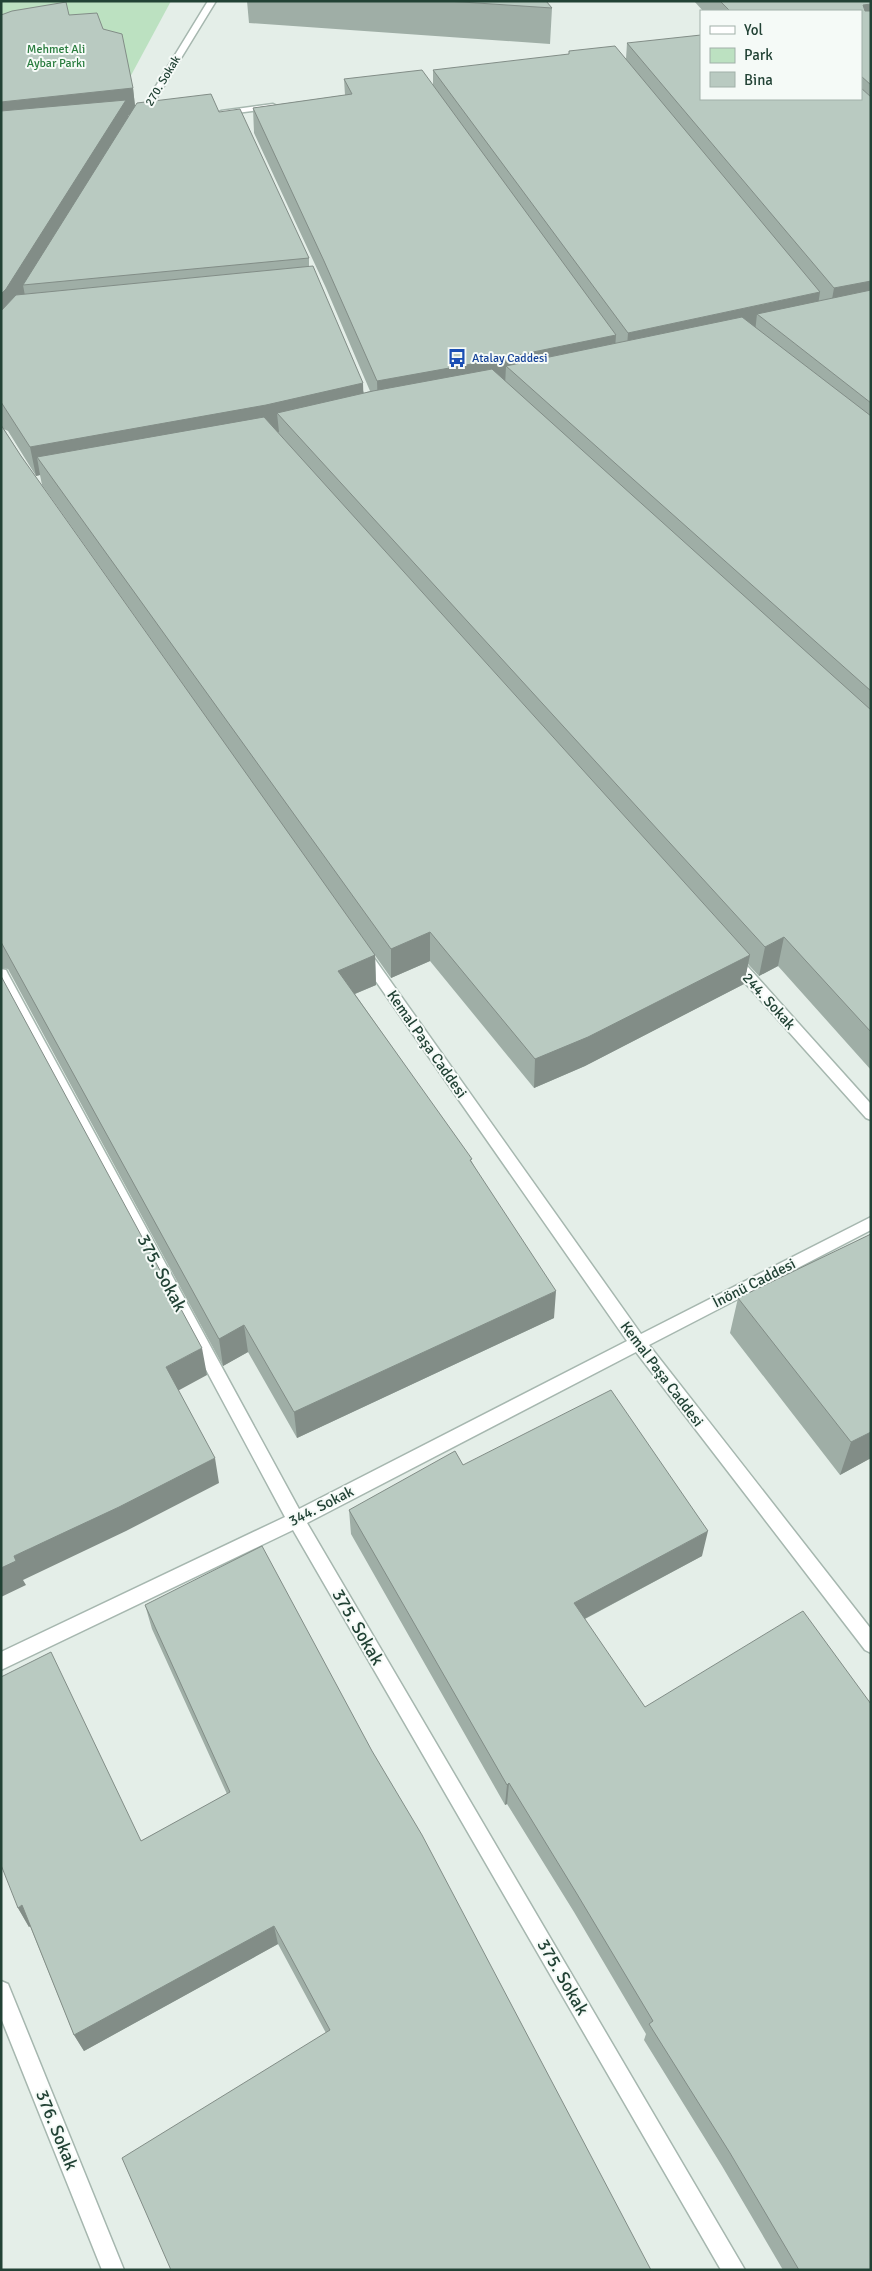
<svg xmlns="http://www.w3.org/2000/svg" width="872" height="2271" viewBox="0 0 872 2271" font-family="Signika,sans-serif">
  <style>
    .green { fill: #bce1c1 }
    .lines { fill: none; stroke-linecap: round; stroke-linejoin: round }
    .minor-casing { stroke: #a6b7af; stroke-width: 3 }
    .minor { fill: #fff; fill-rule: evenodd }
    .wall { fill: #9faea6 }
    .shaded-wall { fill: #828d87 }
    .building { fill: #b9cac1; stroke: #828d87 }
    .labels { text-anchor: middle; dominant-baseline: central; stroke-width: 4; stroke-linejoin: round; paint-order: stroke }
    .far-park-label { font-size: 12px; fill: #297c3e; stroke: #f5faf7 }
    .far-street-label { font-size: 12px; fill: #224235; stroke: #f5faf7 }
    .far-transit-label { font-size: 12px; fill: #164399; stroke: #f5faf7; text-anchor: start }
    .street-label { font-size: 15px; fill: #224235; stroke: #f5faf7 }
    .near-street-label { font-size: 18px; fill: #224235; stroke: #f5faf7 }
  </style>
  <rect width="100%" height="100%" fill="#e4eee8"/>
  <!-- green -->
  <path class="green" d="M1,1H171L121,94L1,118Z"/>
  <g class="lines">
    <!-- minor casing -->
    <g class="minor-casing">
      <path id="minor" d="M208,1H216L145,117L138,119L137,117Z
        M273,104L277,106L276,108L221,115L217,113L221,111Z
        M364,949L369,951L641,1334L871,1217V1230L649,1345L871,1629V1653L865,1650L636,1352L307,1523L745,2270H721L293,1530L1,1670V1652L285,1517L1,987V969L6,970L8,974L299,1509L627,1341L359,957L357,954L359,951Z
        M734,956L739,957L871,1104V1120L866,1118L729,965L727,961L729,957Z
        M1,1981L8,1984L124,2270H102L1,2018Z"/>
    </g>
    <!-- minor -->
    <use href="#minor" class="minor"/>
  </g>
  <!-- wall -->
  <path class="wall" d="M247,1H546L552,8L550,44L249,23Z
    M694,1H871V1070L778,966L759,976L748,964L744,984L585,1066L534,1088L430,961L391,978L42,485L40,475L36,476L8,431L4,429L21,456L375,955L376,985L355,994L472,1162L554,1318L297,1438L248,1352L223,1366L8,969L1,968V15H69L103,29L133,88L135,106L219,112L309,258V266L364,393L370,391L326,288L254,133L253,108L345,95L344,79L433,85V70L626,59L627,43L861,99V11H703Z
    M871,1234V1458L840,1475L730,1333L738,1298Z
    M463,1465L702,1556L585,1619L871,2270H783L722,2166L644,2040L646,2034L574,1912L507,1804L505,1805L351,1534L349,1510Z
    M145,1605L651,2270L326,2033L278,1944L84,2051L74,2035L30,1926L29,1927L18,1908L227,1794L152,1629Z"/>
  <!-- shaded-wall -->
  <path class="shaded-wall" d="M871,4V28L863,5Z
    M133,88L136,115H128L129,126L23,285L25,296L1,328V102Z
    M871,281V308L829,316L834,288Z
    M820,292L816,319L757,314L755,332L626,360L628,333Z
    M616,335L614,363L506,366L505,386L378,409L377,381Z
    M363,383L364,412L277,413L279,432L269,434L37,457L40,475L36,476L30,447Z
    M430,932V961L391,978V949Z
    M784,937L778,966L759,976L765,947Z
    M375,955L376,985L340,1000L338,971Z
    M750,955L744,984L585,1066L534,1088L535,1059Z
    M556,1291L554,1318L297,1438L294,1412Z
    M244,1325L248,1352L223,1366L219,1339Z
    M202,1348L207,1375L172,1394L166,1367Z
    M871,1432V1458L840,1475L851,1442Z
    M215,1458L219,1483L126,1531L23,1580L26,1585L1,1597V1568L14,1556Z
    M708,1531L702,1556L571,1626L574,1603Z
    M509,1783L507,1804L505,1805L507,1785Z
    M22,1905L33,1924L29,1927L18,1908Z
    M274,1926L278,1944L84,2051L74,2035Z"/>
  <!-- building -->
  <path class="building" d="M447,1H546L552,8Z
    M720,1H871V4L863,5L865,11H871V85L861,76V11H730Z
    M66,2L69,15L97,13L103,29L122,34L133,88L1,102V15L12,11Z
    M701,35V99H861V88L871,97V281L834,288L627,43Z
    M615,46L820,292L628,333L433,70L569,54V51Z
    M422,70L616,335L494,360L377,381L324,261L253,108L352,94L344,79Z
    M211,94L219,112L240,109L309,258L23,285L137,103Z
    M126,100L6,289L1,294V111Z
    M313,266L363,383L266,405L30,447L1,402V311L16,295Z
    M871,290V403L757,314Z
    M742,317L871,416V691L506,366Z
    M492,369L871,710V1032L784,937L765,947L277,413L373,391Z
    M264,417L750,955L588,1037L535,1059L430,932L391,949L37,457Z
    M1,425L21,456L375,955L338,971L472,1159L470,1160L556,1291L294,1412L244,1325L219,1339L1,942Z
    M1,976L202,1348L166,1367L215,1458L119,1507L14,1556L16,1561L1,1568Z
    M871,1234V1432L851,1442L738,1298Z
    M611,1390L708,1531L574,1603L645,1707L803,1611L871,1704V2270H799L730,2153L649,2024L653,2021L577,1894L509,1783L507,1785L349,1510L455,1451L463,1465Z
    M262,1546L372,1751L422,1835L651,2270H171L122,2158L330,2030L274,1926L74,2035L22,1905L18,1908L1,1865V1677L51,1652L141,1841L230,1792L145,1605Z"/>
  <!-- icons -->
  <defs>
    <g id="bus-bare" transform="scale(1.5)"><path d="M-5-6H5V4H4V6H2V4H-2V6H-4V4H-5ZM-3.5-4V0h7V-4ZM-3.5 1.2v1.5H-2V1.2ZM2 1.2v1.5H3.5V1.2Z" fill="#1a4fb4" stroke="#f5faf7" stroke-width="2.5" paint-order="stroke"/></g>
  </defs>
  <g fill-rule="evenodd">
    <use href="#bus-bare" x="457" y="358"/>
  </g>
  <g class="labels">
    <!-- far-park labels -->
    <g class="far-park-label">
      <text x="56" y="49">Mehmet Ali<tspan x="56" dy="14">Aybar Parkı</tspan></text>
    </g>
    <!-- far-street labels -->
    <g class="far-street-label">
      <text transform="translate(163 81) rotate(-59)">270. Sokak</text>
    </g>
    <!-- far-transit labels -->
    <g class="far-transit-label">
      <text x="472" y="358">Atalay Caddesi</text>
    </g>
    <!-- street labels -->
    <g class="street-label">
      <text transform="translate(769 1001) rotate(48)">244. Sokak</text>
      <text transform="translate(427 1044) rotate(55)">Kemal Paşa Caddesi</text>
      <text transform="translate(754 1283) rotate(-27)">İnönü Caddesi</text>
      <text transform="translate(662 1374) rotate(53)">Kemal Paşa Caddesi</text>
      <text transform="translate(321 1506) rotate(-27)">344. Sokak</text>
    </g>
    <!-- near-street labels -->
    <g class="near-street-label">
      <text transform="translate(162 1273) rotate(62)">375. Sokak</text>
      <text transform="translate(358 1627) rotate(60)">375. Sokak</text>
      <text transform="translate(563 1977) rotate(60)">375. Sokak</text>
      <text transform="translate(57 2130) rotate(68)">376. Sokak</text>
    </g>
  </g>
  <!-- border -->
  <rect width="872" height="2271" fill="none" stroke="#224235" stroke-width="5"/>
  <!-- legend -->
  <rect x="700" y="10" width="162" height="90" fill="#f5faf7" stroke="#a1b0a9"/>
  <rect x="710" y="26" width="25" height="8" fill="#ffffff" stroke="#a1b0a9"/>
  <text x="744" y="35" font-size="15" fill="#224235">Yol</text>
  <rect x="710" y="48" width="25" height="15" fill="#bce1c1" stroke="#a1b0a9"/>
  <text x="744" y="60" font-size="15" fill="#224235">Park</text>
  <rect x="710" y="72" width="25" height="15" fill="#b9cac1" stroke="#a1b0a9"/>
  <text x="744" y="85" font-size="15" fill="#224235">Bina</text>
</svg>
